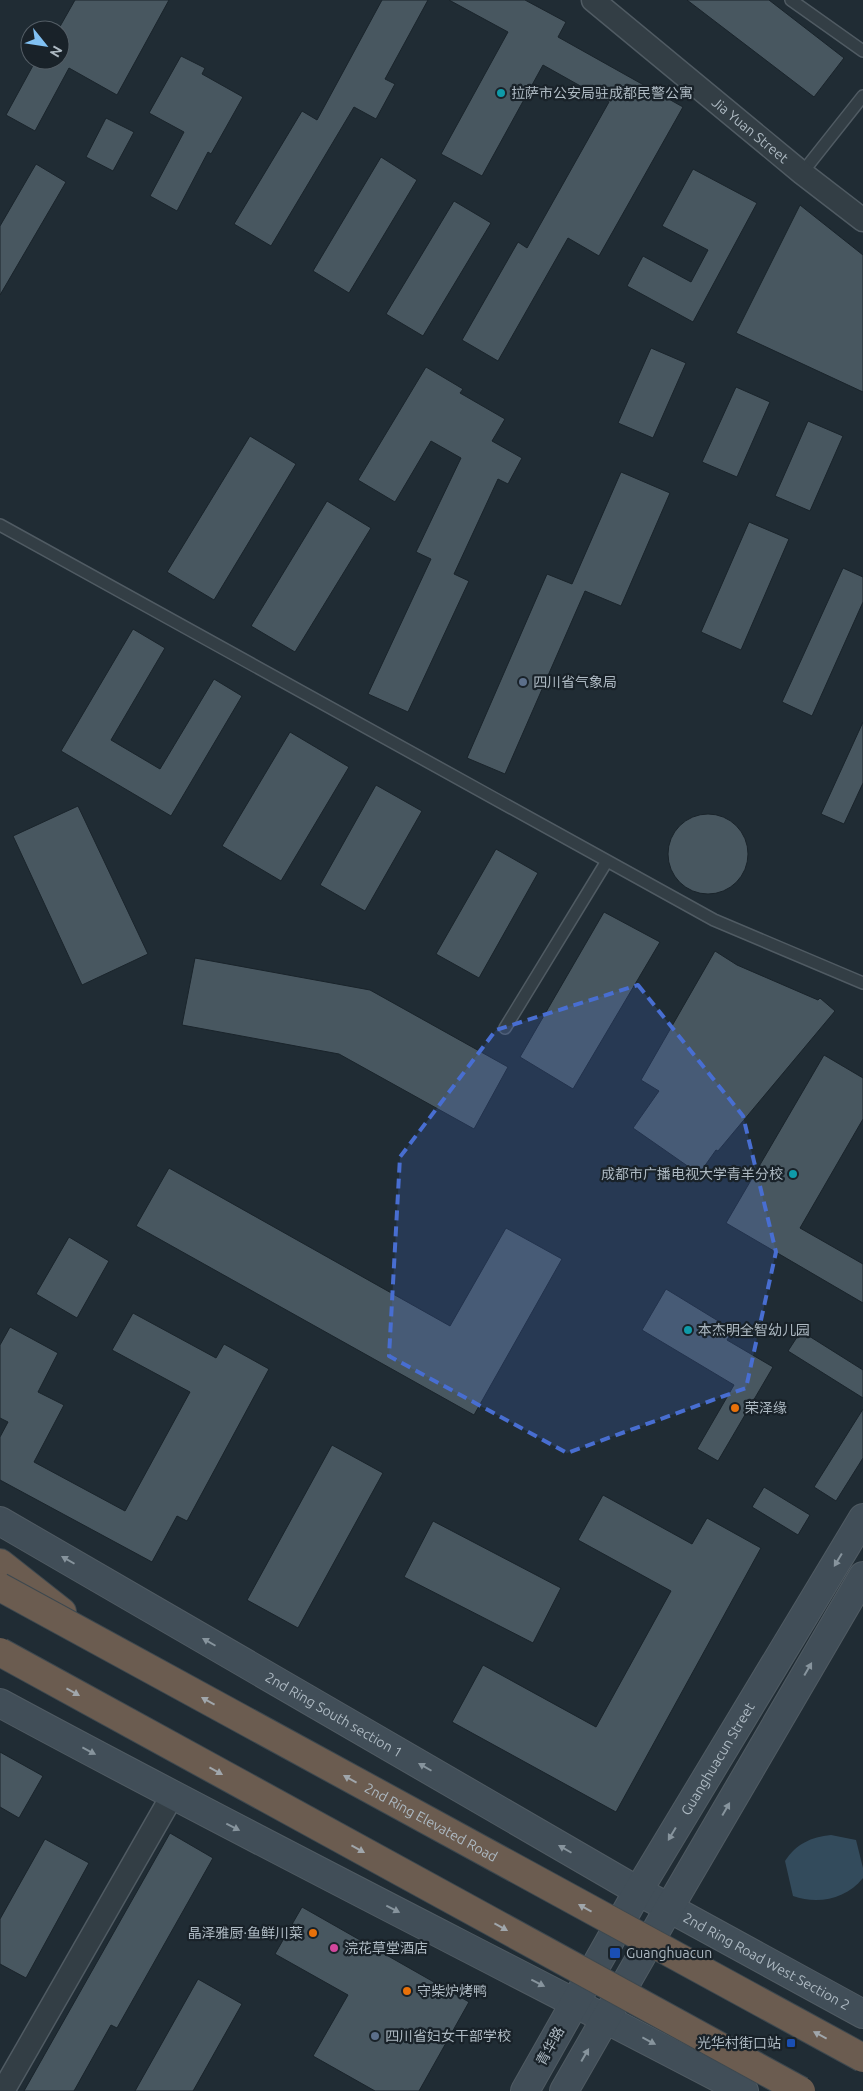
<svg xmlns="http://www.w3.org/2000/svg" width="863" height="2091" viewBox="0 0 863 2091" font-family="Ubuntu,'Noto Sans SC',sans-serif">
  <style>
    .water { fill: #334b5c }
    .building { fill: #485760; stroke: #1a242b }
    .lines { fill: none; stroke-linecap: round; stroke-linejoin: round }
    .lane-casing { stroke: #505b63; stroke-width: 14 }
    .street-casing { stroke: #505b63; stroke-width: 25 }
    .secondary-casing { stroke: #505b63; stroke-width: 30 }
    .highway-casing { stroke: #3d484f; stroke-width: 30 }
    .lane { stroke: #333e45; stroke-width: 11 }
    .street { stroke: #333e45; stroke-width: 22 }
    .secondary { stroke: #414e58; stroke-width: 28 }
    .highway { stroke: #6b5c50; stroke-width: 28 }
    .highway-bridge-casing { stroke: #3d484f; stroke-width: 30; stroke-linecap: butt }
    .highway-bridge { stroke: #6b5c50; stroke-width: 28 }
    .oneway { fill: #87949d }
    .oneway2 { fill: #a0a6ab }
    .marked { fill: #486ed1; fill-opacity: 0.2; stroke: #486ed1; stroke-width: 4; stroke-dasharray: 10 6; stroke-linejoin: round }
    .culture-dot { fill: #0f9aa8; stroke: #192229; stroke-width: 2 }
    .service-dot { fill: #5c6f8a; stroke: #192229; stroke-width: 2 }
    .food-dot { fill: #e8710a; stroke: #192229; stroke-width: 2 }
    .hotel-dot { fill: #d1479c; stroke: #192229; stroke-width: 2 }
    .transit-dot { fill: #1a4fb4; stroke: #192229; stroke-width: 2 }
    .labels { text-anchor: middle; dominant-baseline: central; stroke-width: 4.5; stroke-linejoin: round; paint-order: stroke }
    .poi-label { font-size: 14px; fill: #adb9c2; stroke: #192229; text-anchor: start }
    .street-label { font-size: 14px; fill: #adb9c2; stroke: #192229 }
  </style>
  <rect width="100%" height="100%" fill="#202c34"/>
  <!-- water -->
  <path class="water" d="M831,1835L856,1840L863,1868V1878C846,1899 818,1905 793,1896L785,1861C796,1844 811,1837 831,1835Z"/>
  <!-- building -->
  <path class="building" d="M75,0H169L117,95L69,68L35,131L6,115L36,60H60V30H58Z
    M382,0H428L385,79L395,84L376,119L354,107L271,246L234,224L302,111L317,120Z
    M449,0H525L566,22L558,37L683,107L599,256L568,238L498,361L462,340L518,242L527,248L609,102L543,65L482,176L441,154L508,32Z
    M687,0H769L844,58L814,97Z
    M181,56L205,68L202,74L243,97L211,154L208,152L177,211L150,196L184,132L149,113Z
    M106,118L134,132L113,171L86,157Z
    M381,157L417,180L349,293L313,271Z
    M36,164L66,182L0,295V226Z
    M693,169L757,203L693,322L627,286L643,256L691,282L708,250L662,226Z
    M454,201L491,223L423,336L386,314Z
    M800,205L863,255V392L736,333Z
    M651,348L686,363L653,438L618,423Z
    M426,367L463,389L460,393L505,419L492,441L522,458L508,484L498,479L454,574L469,581L408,712L368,694L431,559L416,552L461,458L431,441L395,502L358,480Z
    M736,387L770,402L737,477L702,462Z
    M808,421L843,436L810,511L775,496Z
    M250,436L296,464L214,600L167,572Z
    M621,472L670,493L621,606L585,591L505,774L467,758L547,574L572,584Z
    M327,501L371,528L295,652L251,626Z
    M749,522L789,539L741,650L701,632Z
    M843,568L863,577V602L812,716L782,702Z
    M133,629L165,648L111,740L160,769L214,679L242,696L171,816L61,751Z
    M863,722V783L844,824L821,814Z
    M290,732L349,767L281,881L222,846Z
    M376,785L422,811L365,911L320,885Z
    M78,806L148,954L82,985L13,836Z
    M668 854a40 40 0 1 1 80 0a40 40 0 1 1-80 0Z
    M496,849L538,873L479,978L436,954Z
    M604,912L660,942L573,1089L520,1057Z
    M715,951L737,965L818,1000L820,998L835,1011L718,1151L716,1150L699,1174L633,1128L659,1091L641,1080Z
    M195,958L370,990L508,1067L474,1129L339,1054L182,1025Z
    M824,1055L863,1078V1119L800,1228L863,1264V1303L726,1223Z
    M169,1168L450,1326L506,1228L562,1259L474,1415L136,1226Z
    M69,1237L109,1261L77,1318L36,1294Z
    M666,1289L733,1330L727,1340L773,1367L718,1461L697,1449L734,1385L642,1330Z
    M133,1313L216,1358L224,1344L269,1369L187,1521L177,1516L152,1562L0,1480V1437L8,1422L0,1418V1345L10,1327L58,1353L38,1392L64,1405L34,1462L125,1511L190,1392L112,1350Z
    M801,1331L863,1370V1398L788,1351Z
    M863,1409V1458L836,1501L814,1487Z
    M332,1445L383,1473L298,1628L247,1600Z
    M764,1487L810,1515L798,1535L752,1507Z
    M603,1495L692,1544L707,1518L761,1548L616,1812L452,1722L483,1665L596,1727L671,1591L578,1540Z
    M433,1521L561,1588L533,1643L404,1577Z
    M0,1752L43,1776L19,1818L0,1807Z
    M170,1833L213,1858L117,2028L111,2025L74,2091H24Z
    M45,1839L89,1863L26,1978L0,1964V1919Z
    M302,1907L469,2002L419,2091H375L313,2056L348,1995L275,1954Z
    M198,1979L242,2004L193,2091H135Z"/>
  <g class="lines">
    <!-- lane casing -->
    <g class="lane-casing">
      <path id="lane" d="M791,0L863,51
        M802,173L863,96
        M0,525L714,920L863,983
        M505,1028L607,861"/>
    </g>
    <!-- street casing -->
    <g class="street-casing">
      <g id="street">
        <path id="s1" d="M593,0L802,173L863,220"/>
        <path d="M3,2091L172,1796"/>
      </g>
    </g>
    <!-- secondary casing -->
    <g class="secondary-casing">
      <g id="secondary">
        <path id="s2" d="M0,1521L638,1891L863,2014"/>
        <path d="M0,1703C246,1836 496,1961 744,2091"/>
        <path id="s3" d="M525,2091L638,1891L863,1518"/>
        <path d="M564,2091L669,1908L863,1576"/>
      </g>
    </g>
    <!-- highway casing -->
    <g class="highway-casing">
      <path id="highway" d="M0,1563L62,1612"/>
    </g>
    <!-- lane -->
    <use href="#lane" class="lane"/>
    <!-- street -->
    <use href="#street" class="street"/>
    <!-- secondary -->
    <use href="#secondary" class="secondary"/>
    <!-- highway -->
    <use href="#highway" class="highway"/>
    <!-- highway-bridge casing -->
    <g class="highway-bridge-casing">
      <g id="highway-bridge">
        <path id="s4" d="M0,1587L863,2058"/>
        <path d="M0,1652L801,2091"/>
      </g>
    </g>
    <!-- highway-bridge -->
    <use href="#highway-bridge" class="highway-bridge"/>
  </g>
  <!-- one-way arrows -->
  <defs><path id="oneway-solid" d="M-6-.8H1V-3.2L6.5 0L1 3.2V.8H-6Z" transform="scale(1.25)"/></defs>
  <g class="oneway">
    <use href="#oneway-solid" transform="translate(68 1560) rotate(-150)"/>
    <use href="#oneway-solid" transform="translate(838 1560) rotate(121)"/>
    <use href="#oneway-solid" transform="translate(209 1642) rotate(-150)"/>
    <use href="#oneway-solid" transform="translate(808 1669) rotate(-60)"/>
    <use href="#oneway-solid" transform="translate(89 1751) rotate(28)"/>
    <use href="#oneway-solid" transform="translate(425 1767) rotate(-150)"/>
    <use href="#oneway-solid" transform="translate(726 1809) rotate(-60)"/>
    <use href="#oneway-solid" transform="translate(233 1827) rotate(27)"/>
    <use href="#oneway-solid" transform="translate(672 1834) rotate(121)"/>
    <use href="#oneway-solid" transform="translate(565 1849) rotate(-150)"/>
    <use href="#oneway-solid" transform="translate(393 1909) rotate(27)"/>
    <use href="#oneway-solid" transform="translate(538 1983) rotate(27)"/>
    <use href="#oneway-solid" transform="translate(649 2041) rotate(28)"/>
    <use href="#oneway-solid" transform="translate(585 2055) rotate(-60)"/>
  </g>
  <g class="oneway2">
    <use href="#oneway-solid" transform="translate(73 1692) rotate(29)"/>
    <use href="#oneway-solid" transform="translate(208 1701) rotate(-151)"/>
    <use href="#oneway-solid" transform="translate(216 1771) rotate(29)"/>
    <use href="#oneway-solid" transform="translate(350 1779) rotate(-151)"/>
    <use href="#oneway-solid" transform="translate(358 1849) rotate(29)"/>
    <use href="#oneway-solid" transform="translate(585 1908) rotate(-151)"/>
    <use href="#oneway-solid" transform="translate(501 1927) rotate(29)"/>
    <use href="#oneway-solid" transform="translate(820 2035) rotate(-152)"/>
  </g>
  <!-- marked area -->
  <path class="marked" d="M638,985L743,1116L776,1252L746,1388L567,1453L389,1356L400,1157L496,1030Z"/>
  <!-- markers -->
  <g class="culture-dot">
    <circle cx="501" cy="93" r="5"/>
    <circle cx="793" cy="1174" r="5"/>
    <circle cx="688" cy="1330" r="5"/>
  </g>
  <g class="service-dot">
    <circle cx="523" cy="682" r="5"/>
    <circle cx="375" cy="2036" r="5"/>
  </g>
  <g class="food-dot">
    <circle cx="735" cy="1408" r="5"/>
    <circle cx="313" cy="1933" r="5"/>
    <circle cx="407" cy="1991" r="5"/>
  </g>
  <circle class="hotel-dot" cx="334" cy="1948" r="5"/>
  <g class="transit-dot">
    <rect x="609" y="1947" width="12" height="12" rx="2.5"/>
    <rect x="786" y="2038" width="10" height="10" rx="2.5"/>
  </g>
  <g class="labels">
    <!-- poi labels -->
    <g class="poi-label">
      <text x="511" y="93">拉萨市公安局驻成都民警公寓</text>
      <text x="533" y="682">四川省气象局</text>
      <text x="783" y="1174" text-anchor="end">成都市广播电视大学青羊分校</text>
      <text x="698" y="1330">本杰明全智幼儿园</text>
      <text x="745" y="1408">荣泽缘</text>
      <text x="303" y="1933" text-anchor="end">晶泽雅厨·鱼鲜川菜</text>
      <text x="344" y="1948">浣花草堂酒店</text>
      <text x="626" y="1953">Guanghuacun</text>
      <text x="417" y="1991">守柴炉烤鸭</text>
      <text x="385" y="2036">四川省妇女干部学校</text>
      <text x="781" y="2043" text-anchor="end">光华村街口站</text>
    </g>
    <!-- street labels -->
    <g class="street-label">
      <text stroke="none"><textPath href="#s1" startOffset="204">Jia Yuan Street</textPath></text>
      <text stroke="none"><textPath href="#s2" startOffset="386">2nd Ring South section 1</textPath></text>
      <text stroke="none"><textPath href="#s3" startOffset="384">Guanghuacun Street</textPath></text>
      <text stroke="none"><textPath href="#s4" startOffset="491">2nd Ring Elevated Road</textPath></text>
      <text stroke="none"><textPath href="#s2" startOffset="884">2nd Ring Road West Section 2</textPath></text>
      <text transform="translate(550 2046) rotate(-61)">青华路</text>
    </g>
  </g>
  <!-- north arrow -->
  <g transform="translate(45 45) rotate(120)"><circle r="24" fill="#192229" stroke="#545e66"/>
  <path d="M0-4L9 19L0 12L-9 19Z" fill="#81c1f3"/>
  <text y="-8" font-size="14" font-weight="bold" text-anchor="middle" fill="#adb9c2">N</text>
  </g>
</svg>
